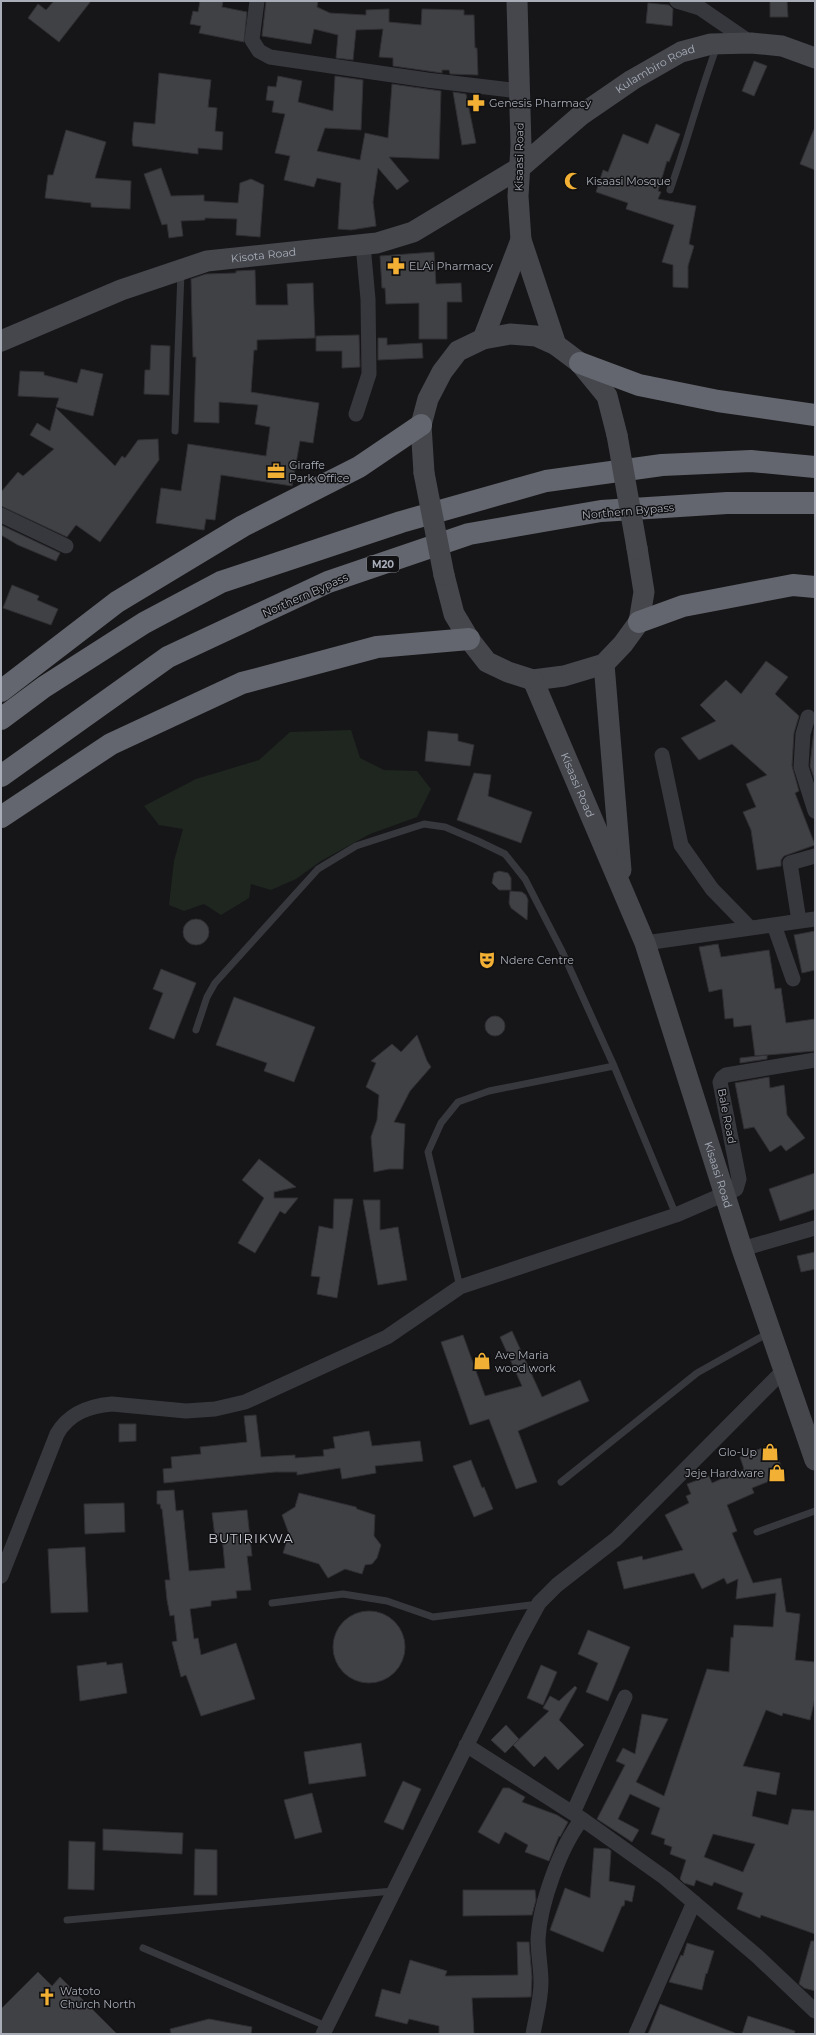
<svg xmlns="http://www.w3.org/2000/svg" width="816" height="2035" viewBox="0 0 816 2035" font-family="Montserrat,sans-serif">
  <style>
    .green { fill: #1e261f }
    .building { fill: #404145; stroke: #303034; fill-rule: evenodd }
    .lines { fill: none; stroke-linecap: round; stroke-linejoin: round }
    .lane { stroke: #37383d; stroke-width: 7 }
    .street { stroke: #37383d; stroke-width: 15 }
    .secondary { stroke: #45474d; stroke-width: 21 }
    .highway { stroke: #63666e; stroke-width: 22 }
    .secondary-bridge { stroke: #45474d; stroke-width: 21 }
    .labels { text-anchor: middle; dominant-baseline: central; stroke-width: 3; stroke-linejoin: round; paint-order: stroke }
    .shield { fill: #111113; stroke: #7b7e86; stroke-width: 1 }
    .shield-label { font-size: 10px; font-weight: bold; fill: #a8adb8 }
    .street-label { font-size: 11px; fill: #a8adb8; stroke: #111113 }
    .poi-label { font-size: 11px; fill: #a8adb8; stroke: #111113; text-anchor: start }
    .quarter-label { font-size: 13px; letter-spacing: 1px; fill: #c9ccd4; stroke: #111113 }
  </style>
  <rect width="100%" height="100%" fill="#161618"/>
  <!-- green -->
  <path class="green" d="M351,730L360,758L384,770L417,771L431,789L417,817L370,834L321,861L296,879L271,890L251,884L249,898L221,915L204,904L184,911L169,905L174,861L183,829L159,825L144,806L196,779L259,760L290,732Z"/>
  <!-- building -->
  <path class="building" d="M54,1H91L59,42L28,18L38,4L46,10Z
    M200,1H223L222,7L247,12L244,42L199,33L201,26L190,24L193,11L198,12Z
    M266,1H318L317,7L330,13L366,15V10L389,9V22L421,25L422,9L464,10V15H474L475,48H477L478,75L450,74L449,70H442V73L393,66V58L379,57L383,29L356,30L353,60L336,58L338,35L314,29L311,44L262,36Z
    M770,1H787L788,17H770Z
    M648,3L669,5L673,9L672,26L646,23Z
    M754,61L767,66L754,96L742,91Z
    M159,73L211,80L208,107L217,108L215,131L223,132L222,150L198,148V154L133,146L132,140L134,122L155,124Z
    M278,76L302,81L298,102L333,111L335,76L363,80L361,130L325,128L317,151L360,160L365,133L388,138L392,84L441,91L439,159L389,157L409,181L397,190L378,168L373,202L376,226L351,230L338,229L341,183L317,178L314,187L284,180L290,156L275,153L285,114L272,112L274,101L266,100L268,86L276,87Z
    M453,92L466,94L476,143L462,145Z
    M656,124L680,134L669,162L667,161L658,191L661,192L658,199L696,206L689,244L694,246L688,266V288L673,287V265L662,262L674,225L626,209L628,203L596,192L603,170L608,172L623,134L648,144Z
    M814,129H815V170L800,164Z
    M66,130L106,142L95,178L131,181L130,209L91,207V203L45,198L48,175H53Z
    M161,168L171,196L204,195V201L238,203L240,183L251,179L264,185L260,237L236,235L237,219L205,218V220L181,221L183,236L169,238L167,224L162,225L144,174Z
    M434,252L436,284L461,283L462,302H447V339H419V303L386,304L385,288H382L380,256Z
    M255,270L256,305H288L287,284L313,283L315,338L257,340V350H254L251,392L319,403L313,443L300,441L292,486L221,475L215,520L206,519L204,530L156,523L161,488L181,491L188,444L266,456L270,427L255,424L258,405L219,402V423L194,422L196,357H193L191,279L206,274L236,273V271Z
    M359,335L360,367L342,368V351H316V336Z
    M378,338H387V345L422,343L423,358L378,360Z
    M151,345L170,346L169,395L144,394L145,370H150Z
    M81,369L103,374L93,416L56,407L59,398L18,396L20,371L44,372V375L77,383Z
    M56,408L115,466L122,456L125,458L138,440L158,439L159,460L100,542L76,525L67,537L1,506V492L18,472L23,476L54,449L30,435L37,423L50,431Z
    M1,525L60,553L56,561L18,545L1,535Z
    M12,585L39,596L37,600L58,609L51,625L3,608Z
    M766,661L788,677L775,694L799,716L794,733L792,766L799,791L795,793L815,845L784,856L781,860V866L757,870L751,830L743,812L756,807L746,784L767,775L732,744L699,760L681,738L716,721L700,705L726,680L741,694Z
    M814,729L815,731V781L810,766Z
    M428,731L458,734V741L474,745L470,766L425,761Z
    M474,773L491,775L488,796L532,812L521,843L457,820Z
    M499,871L508,873L511,878V890H499L492,883L494,873Z
    M510,891L522,892L526,895L528,900L527,920L511,908L509,903Z
    M183 932a13 13 0 1 1 26 0a13 13 0 1 1-26 0Z
    M815,931V970L802,973L794,935Z
    M718,944L721,957L769,950L775,989L781,988L786,1023L815,1019V1051L755,1056L751,1025L734,1027L733,1018L725,1019L722,989L709,992L699,947Z
    M161,969L196,983L174,1039L149,1029L163,993L153,989Z
    M234,997L315,1027L294,1082L264,1071L267,1063L216,1045Z
    M485 1026a10 10 0 1 1 20 0a10 10 0 1 1-20 0Z
    M417,1035L427,1061L431,1067L410,1091L394,1122L405,1124L403,1169H389L374,1172L371,1137L377,1120L379,1095L366,1087L376,1063L371,1061L392,1044L401,1052Z
    M767,1055V1059L740,1063V1058Z
    M769,1077L770,1088L784,1085L787,1115L805,1138L786,1151L781,1145L770,1152L754,1127L744,1129L735,1083Z
    M259,1159L296,1187L274,1192V1198H298L285,1214L280,1211L255,1253L238,1243L264,1198L242,1180Z
    M815,1173V1209L780,1221L769,1189Z
    M334,1199H353L337,1298L317,1294L320,1277L311,1276L319,1226L333,1229Z
    M363,1200H380V1230L398,1227L407,1280L378,1285Z
    M815,1252V1269L801,1272L797,1256Z
    M512,1331L542,1397L580,1380L589,1401L518,1431L537,1482L516,1489L489,1419L470,1425L441,1342L463,1335L485,1396L522,1386L500,1337Z
    M256,1415L261,1457L295,1455V1458L324,1456L323,1450L335,1448L333,1437L369,1431L372,1446L420,1441L423,1461L375,1466L376,1473L342,1479L340,1468L297,1475V1472H275L164,1483L163,1469L172,1468L171,1457L201,1454L200,1447L247,1442L244,1416Z
    M119,1424H136V1441L119,1442Z
    M772,1444L785,1475L752,1488L754,1493L727,1505L737,1531L732,1533L753,1583L781,1578L786,1612L800,1614L795,1660L815,1662V1698L810,1720L783,1713L782,1716L766,1710L743,1766L780,1773L776,1795L757,1791L752,1816L788,1825L792,1809L815,1811V1934L761,1915L760,1918L737,1909L743,1893L714,1882L712,1886L696,1880L694,1886L684,1883L680,1879L686,1860L670,1854L672,1847L664,1844L665,1839L651,1834L660,1808L630,1794L618,1819L639,1830L632,1842L597,1819L625,1765L616,1761L623,1748L635,1754L642,1714L668,1719L636,1782L664,1796L707,1669L729,1672L731,1637L733,1638L734,1625L773,1627L776,1593L736,1599L738,1579L727,1584L724,1578L702,1589L694,1573L624,1589L617,1562L642,1556L643,1560L683,1550L665,1515L689,1503L686,1496L691,1494L687,1484L709,1476L712,1483L744,1469L740,1457ZM713,1834L755,1844L743,1872L704,1857Z
    M471,1460L482,1488L484,1487L493,1509L474,1517L453,1466Z
    M174,1490L176,1511L183,1510L189,1571L225,1568L222,1536L215,1537L212,1513L247,1510L252,1556H247L251,1590L236,1591L237,1598L211,1601V1606L190,1609L194,1639L198,1638L201,1655L236,1643L255,1699L201,1716L186,1675L181,1677L172,1642L177,1641L174,1615L170,1616L167,1600L165,1580H170L162,1509H161L160,1504H157V1491Z
    M299,1493L356,1507L357,1509L375,1515L374,1536L381,1545L377,1558L372,1564L365,1565L362,1574L345,1569L328,1578L319,1564L283,1553L289,1534L282,1515L295,1507Z
    M124,1503L125,1532L85,1534L84,1504Z
    M85,1547L88,1612L51,1613L48,1549Z
    M333 1647a36 36 0 1 1 72 0a36 36 0 1 1-72 0Z
    M588,1630L630,1647L608,1701L586,1692L598,1663L578,1654Z
    M106,1662L107,1665L122,1663L127,1693L80,1701L77,1666Z
    M541,1665L557,1672L543,1705L527,1698Z
    M575,1686L577,1688L559,1720L584,1745L558,1770L545,1756L534,1767L513,1745L549,1711L543,1708L550,1696L559,1701Z
    M506,1725L519,1739L505,1753L491,1740Z
    M361,1743L366,1776L309,1784L304,1752Z
    M403,1781L421,1789L403,1830L384,1822Z
    M503,1788H509L525,1797L522,1802L557,1815L568,1822L560,1837L559,1836L549,1861L525,1852L528,1845L505,1832L499,1844L478,1832Z
    M312,1793L322,1832L295,1839L284,1800Z
    M103,1829L183,1833L182,1854L103,1850Z
    M69,1841L95,1842L94,1890L68,1889Z
    M594,1848L609,1849L611,1851L609,1881L635,1886L632,1902L625,1900L624,1906H622L603,1952L550,1930L565,1888L590,1898Z
    M195,1849L217,1850V1895H194Z
    M463,1890H535L536,1900L532,1915L463,1916Z
    M811,1941H815V1991L804,1988L799,1984Z
    M517,1942H529L532,1977L531,1997L472,1998L474,2034H439V2026L409,2019L407,2024L375,2016L382,1989L400,1994L410,1960L447,1971L445,1976L518,1975Z
    M687,1943L714,1951L707,1974L706,1973L702,1990L669,1982L681,1955L683,1956Z
    M38,1972L52,1986L60,1977L117,2034H1V2009Z
    M660,2004L735,2033V2034H648Z
    M748,2016L795,2031L794,2034H742Z
    M209,2019L252,2027L251,2034H171L170,2029Z"/>
  <g class="lines">
    <!-- lane -->
    <path class="lane" d="M670,190C687,143 699,94 717,46
      M175,431L181,272
      M196,1030L207,997L215,983L318,869L356,846L424,824L445,827L478,841L505,854L525,879L561,949L614,1066L676,1215
      M460,1287L428,1152L441,1123L458,1102L489,1091L614,1066
      M561,1482L697,1373L770,1332
      M757,1532L815,1511
      M272,1603L343,1594L387,1601L433,1617L539,1604
      M67,1920L393,1891
      M143,1948L326,2026"/>
    <!-- street -->
    <path class="street" d="M257,1L252,40L259,51L270,57L427,80L519,91
      M677,1L700,8L751,43
      M356,414L369,374L368,299L363,245
      M1,515L66,546
      M808,717L803,734L801,767L815,811
      M662,755L681,845L712,889L750,928
      M799,921L790,863L815,856
      M774,925L793,979
      M645,943L815,919
      M742,1249L815,1228
      M1,1576L57,1434C69,1413 89,1406 112,1404L186,1411L215,1409L245,1402L387,1337L460,1287L676,1215L736,1189L739,1179L720,1082L722,1078L726,1075L815,1060
      M466,1745L582,1819L665,1878L757,1956L815,2011
      M573,1813L625,1697
      M323,2034L520,1638L539,1603L557,1585L616,1539L785,1369
      M533,2034C536,2017 541,2000 541,1982C541,1968 538,1954 538,1939C540,1904 560,1847 582,1819
      M636,2034L694,1902"/>
    <!-- secondary -->
    <g class="secondary">
      <path d="M517,1L521,146L518,196L521,240L556,345"/>
      <path d="M483,339L521,240"/>
      <path id="s1" d="M1,341L121,290L207,261L377,243L413,232L521,167L581,115L632,80L681,52L711,44L751,43L782,46L815,58"/>
      <path d="M424,473L421,425L428,399L442,372L458,351L483,339L510,334L536,336L556,345L580,363L607,396L617,435"/>
      <path d="M444,575L454,614L469,639L487,662L508,672L533,680L564,676L604,664L623,644L639,622L644,592L637,548"/>
      <path d="M604,664L621,870"/>
      <path id="s2" d="M533,680L645,943L742,1249L815,1460"/>
    </g>
    <!-- highway -->
    <path class="highway" d="M580,363L639,385L718,401L815,415
      M639,622L683,606L793,585L815,587
      M1,691L117,602L243,526L359,467L421,425
      M1,719L44,687L144,623L221,582L401,522L546,481L662,465L751,461L815,467
      M1,776L168,657L328,582L469,534L601,511L727,503H815
      M1,817L111,744L242,683L377,647L469,639"/>
    <!-- secondary-bridge -->
    <path class="secondary-bridge" d="M617,435L637,548
      M424,473L444,575"/>
  </g>
  <!-- icons -->
  <defs>
    <g id="pharmacy-bare" transform="scale(1.38)"><path d="M-2-6h4v4h4v4h-4v4h-4v-4h-4v-4h4Z" fill="#f2b134" stroke="#111113" stroke-width="2.5" paint-order="stroke"/></g>
    <g id="mosque-bare" transform="scale(1.38)"><path d="M3.5-4.9A6 6 0 1 0 3.5 4.9A5 5 0 1 1 3.5-4.9Z" fill="#f2b134" stroke="#111113" stroke-width="2.5" paint-order="stroke"/></g>
    <g id="office-bare" transform="scale(1.38)"><path d="M-6-3h4V-5.5h4V-3h4V5H-6ZM-1-4.5V-3h2v-1.5ZM-6 0V1H6V0Z" fill="#f2b134" stroke="#111113" stroke-width="2.5" paint-order="stroke"/></g>
    <g id="theatre-bare" transform="scale(1.38)"><path d="M-5-5.5Q0-4 5-5.5V0Q5 5 0 6Q-5 5-5 0ZM-3.3-2.5H-1v1.5H-3.3ZM1-2.5H3.3v1.5H1ZM-2.8 1Q0 5.5 2.8 1Z" fill="#f2b134" stroke="#111113" stroke-width="2.5" paint-order="stroke"/></g>
    <g id="shop-bare" transform="scale(1.38)"><path d="M-5-2.5h2.3a2.7 3.5 0 0 1 5.4 0H5L5.5 6h-11ZM-1.5-2.5h3a1.5 2.3 0 0 0-3 0Z" fill="#f2b134" stroke="#111113" stroke-width="2.5" paint-order="stroke"/></g>
    <g id="church-bare" transform="scale(1.38)"><path d="M-1.2-6h2.4v3.5h3.3v2.4h-3.3V6h-2.4V-.1h-3.3v-2.4h3.3Z" fill="#f2b134" stroke="#111113" stroke-width="2.5" paint-order="stroke"/></g>
  </defs>
  <g fill-rule="evenodd">
    <use href="#pharmacy-bare" x="476" y="103"/>
    <use href="#mosque-bare" x="573" y="181"/>
    <use href="#pharmacy-bare" x="396" y="266"/>
    <use href="#office-bare" x="276" y="471"/>
    <use href="#theatre-bare" x="487" y="960"/>
    <use href="#shop-bare" x="482" y="1361"/>
    <use href="#shop-bare" x="770" y="1452"/>
    <use href="#shop-bare" x="777" y="1473"/>
    <use href="#church-bare" x="47" y="1997"/>
  </g>
  <g class="labels">
    <!-- shield labels -->
    <rect class="shield" x="367" y="556" width="32" height="16" rx="3"/>
    <g class="shield-label">
      <text x="383" y="564">M20</text>
    </g>
    <!-- street labels -->
    <g class="street-label">
      <text stroke="none"><textPath href="#s1" startOffset="723">Kulambiro Road</textPath></text>
      <text transform="translate(519 157) rotate(-89)">Kisaasi Road</text>
      <text stroke="none"><textPath href="#s1" startOffset="278">Kisota Road</textPath></text>
      <text transform="translate(628 511) rotate(-5)">Northern Bypass</text>
      <text transform="translate(305 595) rotate(-24)">Northern Bypass</text>
      <text stroke="none"><textPath href="#s2" startOffset="114">Kisaasi Road</textPath></text>
      <text transform="translate(727 1116) rotate(79)">Bale Road</text>
      <text stroke="none"><textPath href="#s2" startOffset="529">Kisaasi Road</textPath></text>
    </g>
    <!-- poi labels -->
    <g class="poi-label">
      <text x="489" y="103">Genesis Pharmacy</text>
      <text x="586" y="181">Kisaasi Mosque</text>
      <text x="409" y="266">ELAi Pharmacy</text>
      <text x="289" y="465">Giraffe<tspan x="289" dy="13">Park Office</tspan></text>
      <text x="500" y="960">Ndere Centre</text>
      <text x="495" y="1355">Ave Maria<tspan x="495" dy="13">wood work</tspan></text>
      <text x="757" y="1452" text-anchor="end">Glo-Up</text>
      <text x="764" y="1473" text-anchor="end">Jeje Hardware</text>
      <text x="60" y="1991">Watoto<tspan x="60" dy="13">Church North</tspan></text>
    </g>
    <!-- quarter labels -->
    <g class="quarter-label">
      <text x="251" y="1538">BUTIRIKWA</text>
    </g>
  </g>
  <!-- border -->
  <rect width="816" height="2035" fill="none" stroke="#a8adb8" stroke-width="4"/>
</svg>
